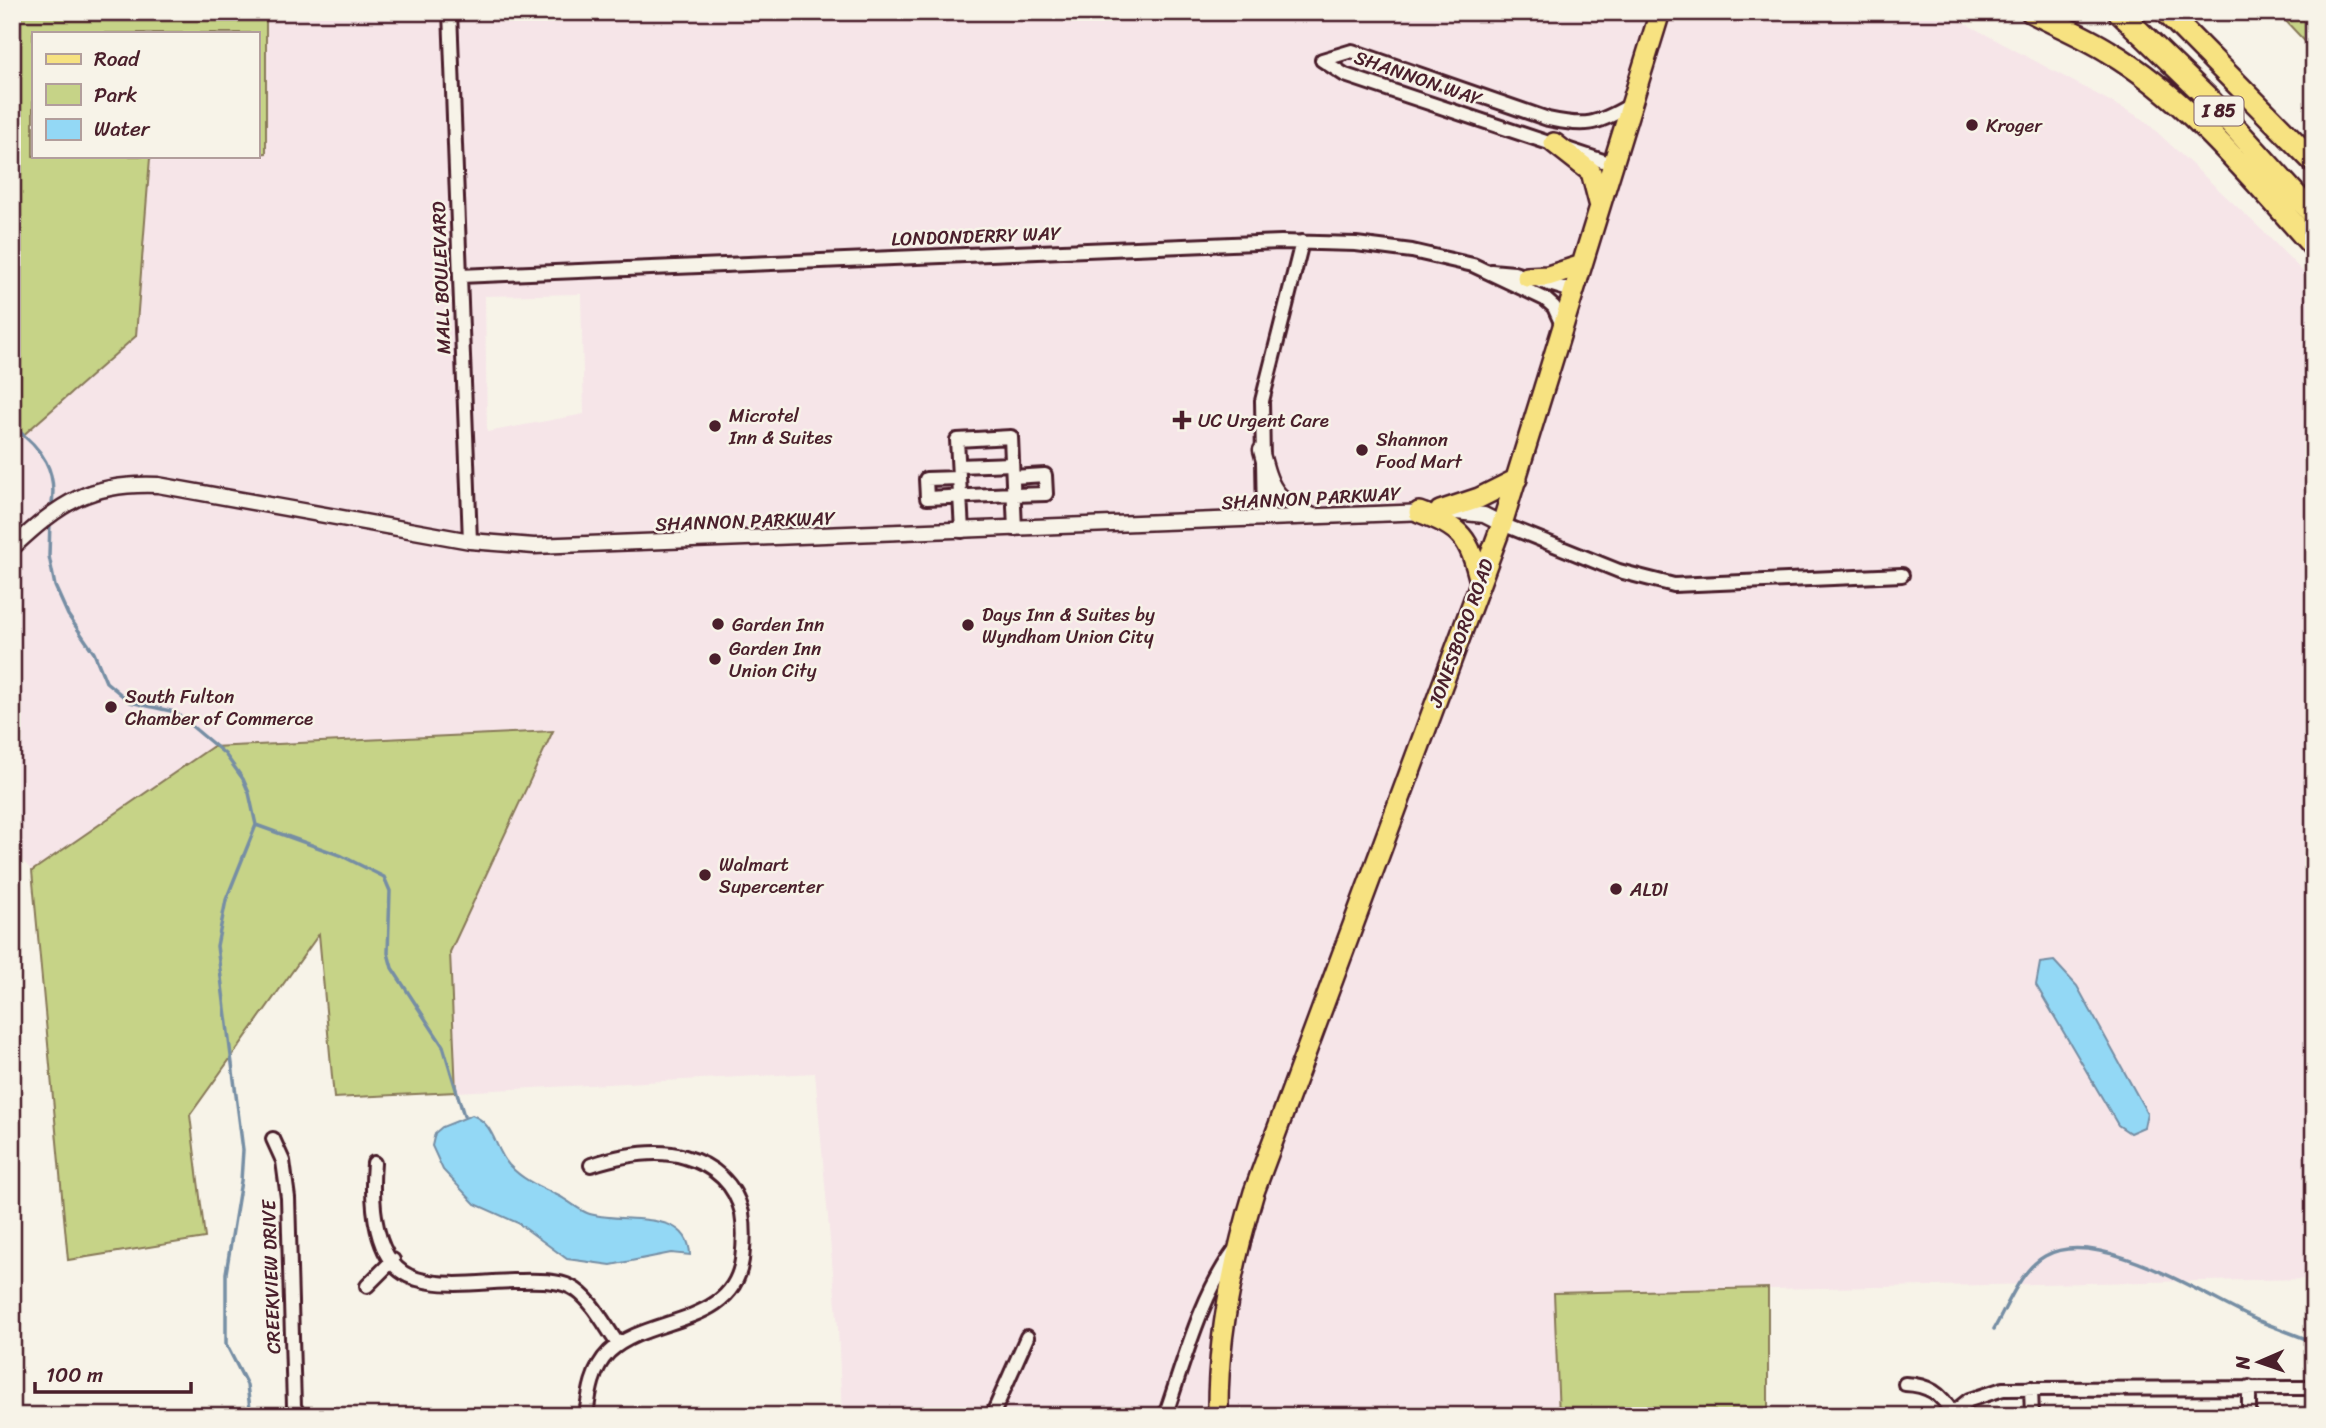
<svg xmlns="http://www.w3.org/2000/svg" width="2326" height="1428" viewBox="0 0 2326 1428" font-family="Sriracha,sans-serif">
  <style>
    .built { fill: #f6e5e8; fill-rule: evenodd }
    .green { fill: #c6d387; stroke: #887959; stroke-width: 2 }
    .water { fill: #93d8f5; stroke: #768ea4; stroke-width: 2 }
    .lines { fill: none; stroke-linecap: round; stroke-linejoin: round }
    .stream { stroke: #768ea4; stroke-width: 3.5 }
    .minor-casing { stroke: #4a1f2b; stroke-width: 18 }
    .tertiary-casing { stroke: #4a1f2b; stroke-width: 19 }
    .primary-casing { stroke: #4a1f2b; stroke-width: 24 }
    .motorway-casing { stroke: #4a1f2b; stroke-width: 26 }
    .minor { stroke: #f7f3e8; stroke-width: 12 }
    .tertiary { stroke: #f7f3e8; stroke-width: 14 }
    .primary { stroke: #f7e281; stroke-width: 19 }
    .motorway { stroke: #f7e281; stroke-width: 21 }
    .poi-dot { fill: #4a1f2b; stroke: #f7f3e8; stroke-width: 2.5 }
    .labels { text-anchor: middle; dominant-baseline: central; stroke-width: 5; stroke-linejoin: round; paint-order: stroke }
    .shield { fill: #f7f3e8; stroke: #7e5f64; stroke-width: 2 }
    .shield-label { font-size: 18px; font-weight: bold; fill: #4a1f2b }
    .street-label { font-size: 19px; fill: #4a1f2b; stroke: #f7f3e8 }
    .poi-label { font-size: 19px; fill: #4a1f2b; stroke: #f7f3e8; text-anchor: start }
  </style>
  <rect width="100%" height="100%" fill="#f7f3e8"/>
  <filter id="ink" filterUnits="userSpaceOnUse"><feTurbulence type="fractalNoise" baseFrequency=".0143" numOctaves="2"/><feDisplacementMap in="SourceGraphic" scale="14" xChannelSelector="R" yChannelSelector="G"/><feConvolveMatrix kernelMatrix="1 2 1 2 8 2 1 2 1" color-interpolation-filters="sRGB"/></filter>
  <g filter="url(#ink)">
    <!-- built -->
    <path class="built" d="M266,12H1944L2143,119L2263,231L2314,283V1279L1555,1293L1559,1416H842L838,1328L815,1073L456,1092L450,952L552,731L212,747L32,871L12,849V445L136,336L150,157L265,153ZM581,294L584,414L487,432L485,296Z"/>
    <!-- green -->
    <path class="green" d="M12,12H266V153L257,154V33H33V156H200L150,158L136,336L12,445Z
      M2287,12H2314V51L2282,17Z
      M553,731L450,952L456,1092L334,1098L319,934L190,1115L205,1238L68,1260L32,871L212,747Z
      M1768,1288V1416H1559L1554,1293Z"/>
    <!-- water -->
    <path class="water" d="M2054,961L2077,986L2147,1113L2144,1127L2130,1133L2118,1125L2036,985L2040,963Z
      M472,1115C495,1124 494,1148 509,1165C524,1181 540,1187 559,1196C569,1201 577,1209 587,1213C618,1225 689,1206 690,1255L671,1253L611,1265L567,1259L518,1223L475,1204L443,1170L432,1146L435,1133L442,1127Z"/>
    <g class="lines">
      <!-- stream -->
      <path class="stream" d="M12,426C42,448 59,471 51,509
        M50,520L49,556L55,586L68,615L94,653L106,682L130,702L175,712L225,754L243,779L249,793L256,825L226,900L217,946L243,1150L241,1181L226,1273V1344L247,1385L251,1416
        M256,825L342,856L384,877L390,891L388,953L392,968L443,1046L464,1116
        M1994,1329C2008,1305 2020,1270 2045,1256C2099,1225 2208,1299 2259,1321C2277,1328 2296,1335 2314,1342"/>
      <!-- minor casing -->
      <g class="minor-casing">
        <path id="minor" d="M450,12L470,541
          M1322,60L1352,51L1548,119C1585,127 1596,125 1629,106
          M1322,60L1345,75L1612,164
          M1491,271L1514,273L1575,292
          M460,276L1281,242L1356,244L1412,251L1473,265L1545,299L1554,307L1563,327
          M959,466L1012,464
          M1013,477L1045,475L1046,494L1013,495
          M959,478L926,479L927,498L1013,494
          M1264,519L1262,401L1302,242
          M1502,524L1619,571L1674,585L1902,575
          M962,531L957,440L1011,437L1015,529
          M273,1139L283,1161L288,1198L294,1406L299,1416
          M374,1163C371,1199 372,1267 417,1279C447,1288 482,1282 513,1281C530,1281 555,1279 571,1287C591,1297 605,1326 618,1344
          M367,1286L393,1260
          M1905,1384C1928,1385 1941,1393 1952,1413
          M2031,1388L2032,1416
          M586,1416C589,1393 592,1369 609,1352C648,1315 733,1327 742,1260C744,1244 745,1230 742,1213C735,1183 713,1165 685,1157C655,1148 619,1156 591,1165
          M992,1416L1027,1337
          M1165,1416C1184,1362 1200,1298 1234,1251
          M1949,1416L1969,1400L2003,1389L2314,1388
          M2249,1416V1387"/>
      </g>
      <!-- tertiary casing -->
      <g class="tertiary-casing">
        <path id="tertiary" d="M1261,450C1271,488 1274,498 1311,515
          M1447,511L1484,515L1502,524
          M12,548C60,503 90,482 158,485L470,541L534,546L1427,512"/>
      </g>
      <!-- primary casing -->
      <g class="primary-casing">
        <path id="primary" d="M1554,143L1591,172L1599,203
          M1527,277L1548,276L1582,265
          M1440,511L1479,498L1517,479
          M1419,512C1462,528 1469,537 1480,582
          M1218,1416C1217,1340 1232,1265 1254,1192L1502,524L1660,12"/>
      </g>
      <!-- motorway casing -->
      <g class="motorway-casing">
        <path id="motorway" d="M2032,12C2057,25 2084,36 2108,51C2186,97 2254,180 2314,247
          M2119,12L2207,97L2314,215
          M2166,12L2314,162"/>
      </g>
      <!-- minor -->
      <use href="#minor" class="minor"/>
      <!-- tertiary -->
      <use href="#tertiary" class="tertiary"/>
      <!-- primary -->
      <use href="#primary" class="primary"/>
      <!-- motorway -->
      <use href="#motorway" class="motorway"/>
    </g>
  </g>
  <!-- markers -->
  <g class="poi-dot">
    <circle cx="1972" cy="125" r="7"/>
    <path d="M1178.5 409.5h7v7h7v7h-7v7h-7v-7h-7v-7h7z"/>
    <circle cx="715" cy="426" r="7"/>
    <circle cx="1362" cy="450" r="7"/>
    <circle cx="718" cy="624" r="7"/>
    <circle cx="968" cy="625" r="7"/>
    <circle cx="715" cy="659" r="7"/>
    <circle cx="111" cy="707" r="7"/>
    <circle cx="705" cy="875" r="7"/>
    <circle cx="1616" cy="889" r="7"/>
  </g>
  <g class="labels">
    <!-- shield labels -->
    <rect class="shield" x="2194.5" y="96.5" width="49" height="29" rx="5"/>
    <g class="shield-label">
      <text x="2219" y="111">I 85</text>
    </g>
    <!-- street labels -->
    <g class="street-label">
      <text transform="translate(1418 78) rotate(19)">SHANNON WAY</text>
      <text transform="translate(976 236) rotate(-2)">LONDONDERRY WAY</text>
      <text transform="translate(441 278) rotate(-92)">MALL BOULEVARD</text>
      <text transform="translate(1311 498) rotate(-3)">SHANNON PARKWAY</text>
      <text transform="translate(745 521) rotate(-2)">SHANNON PARKWAY</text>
      <text transform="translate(1461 633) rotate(-70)">JONESBORO ROAD</text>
      <text transform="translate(271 1277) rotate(-92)">CREEKVIEW DRIVE</text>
    </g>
    <!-- poi labels -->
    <g class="poi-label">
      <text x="1986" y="125">Kroger</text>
      <text x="729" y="415">Microtel<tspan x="729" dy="22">Inn &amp; Suites</tspan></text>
      <text x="1198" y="420">UC Urgent Care</text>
      <text x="1376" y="439">Shannon<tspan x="1376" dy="22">Food Mart</tspan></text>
      <text x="982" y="614">Days Inn &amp; Suites by<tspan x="982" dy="22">Wyndham Union City</tspan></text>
      <text x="732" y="624">Garden Inn</text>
      <text x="729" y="648">Garden Inn<tspan x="729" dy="22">Union City</tspan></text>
      <text x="125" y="696">South Fulton<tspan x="125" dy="22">Chamber of Commerce</tspan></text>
      <text x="719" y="864">Walmart<tspan x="719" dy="22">Supercenter</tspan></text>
      <text x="1630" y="889">ALDI</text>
    </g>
  </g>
  <!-- margin -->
  <rect width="2326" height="1428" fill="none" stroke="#f7f3e8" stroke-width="42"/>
  <rect x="21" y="21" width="2284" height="1386" fill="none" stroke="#4a1f2b" stroke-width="2.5" filter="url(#ink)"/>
  <!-- legend -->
  <rect x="32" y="32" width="228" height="126" fill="#f7f3e8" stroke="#b29e9c" stroke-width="2"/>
  <rect x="46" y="54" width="35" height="10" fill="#f7e281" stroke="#b29e9c" stroke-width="2"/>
  <text x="94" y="66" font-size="21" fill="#4a1f2b">Road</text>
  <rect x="46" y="84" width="35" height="21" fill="#c6d387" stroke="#b29e9c" stroke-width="2"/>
  <text x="94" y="102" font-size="21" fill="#4a1f2b">Park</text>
  <rect x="46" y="119" width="35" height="21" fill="#93d8f5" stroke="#b29e9c" stroke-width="2"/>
  <text x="94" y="136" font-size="21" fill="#4a1f2b">Water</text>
  <!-- north arrow -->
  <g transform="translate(2259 1362) rotate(268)" stroke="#f7f3e8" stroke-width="5" paint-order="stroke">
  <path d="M0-5L12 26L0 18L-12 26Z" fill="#4a1f2b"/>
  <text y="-10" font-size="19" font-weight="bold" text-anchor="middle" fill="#4a1f2b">N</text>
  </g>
  <!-- scale -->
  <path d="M35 1382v10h156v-10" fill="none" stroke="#4a1f2b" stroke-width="3.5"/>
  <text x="46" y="1382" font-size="21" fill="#4a1f2b" stroke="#f7f3e8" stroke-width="5" paint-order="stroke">100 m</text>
</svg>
